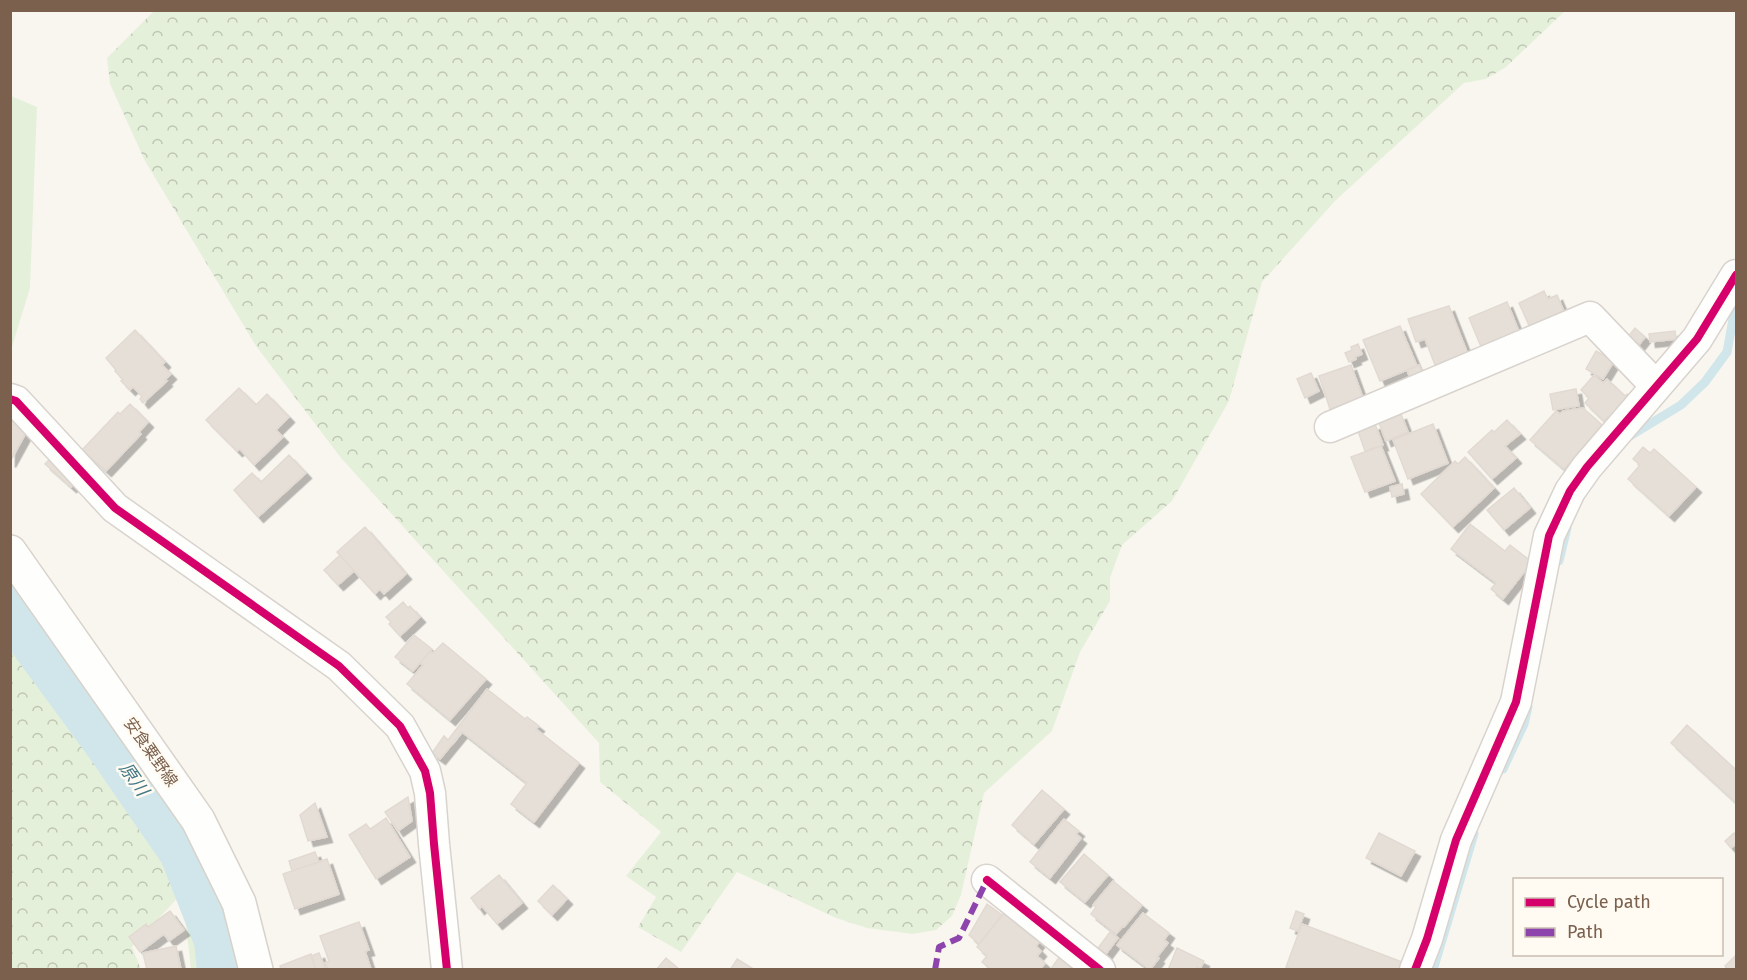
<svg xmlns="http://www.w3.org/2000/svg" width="1747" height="980" viewBox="0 0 1747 980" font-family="'Fira Sans','Noto Sans JP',sans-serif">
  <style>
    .green { fill: #e5f0db }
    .forest { fill: url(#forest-crowns) }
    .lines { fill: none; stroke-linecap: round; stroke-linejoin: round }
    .stream { stroke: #d0e6ea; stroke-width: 9 }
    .river { stroke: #d0e6ea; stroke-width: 52 }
    .building { fill: #e6dfd7; stroke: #e2dad2; stroke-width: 1.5; filter: url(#shadow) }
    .minor-casing { stroke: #d9d3ce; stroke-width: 33 }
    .secondary-casing { stroke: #d8d2ca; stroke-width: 36 }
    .minor { stroke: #fefefd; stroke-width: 30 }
    .secondary { stroke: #fefefd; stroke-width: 33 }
    .quiet { stroke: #8e44ad; stroke-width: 6; stroke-dasharray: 12 6; stroke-linecap: butt }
    .cycleway-casing { stroke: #fffbf3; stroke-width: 11 }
    .cycleway { stroke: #d6006c; stroke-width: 8 }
    .labels { text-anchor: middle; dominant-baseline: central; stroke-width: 5; stroke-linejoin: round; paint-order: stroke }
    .street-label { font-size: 16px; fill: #7a604d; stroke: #fffbf3 }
    .water-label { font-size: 18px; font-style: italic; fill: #437786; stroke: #fffbf3 }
  </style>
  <defs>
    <pattern id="forest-crowns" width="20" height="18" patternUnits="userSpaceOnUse" patternTransform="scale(1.5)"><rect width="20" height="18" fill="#e5f0db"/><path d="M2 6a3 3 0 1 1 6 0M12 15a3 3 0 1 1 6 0" fill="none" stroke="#bfc6b4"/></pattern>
    <filter id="shadow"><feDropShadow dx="5.5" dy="5.5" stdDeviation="0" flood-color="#0004"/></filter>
  </defs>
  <rect width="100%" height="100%" fill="#f9f6f0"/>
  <!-- green -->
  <path class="green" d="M11,96L37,107L30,288L11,350Z
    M214,912L230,969H191L186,925Z"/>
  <!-- forest -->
  <path class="forest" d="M155,10H1565V11L1506,67L1486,79L1464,83L1336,200L1262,282L1229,401L1172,501L1122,545L1110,578V601L1080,652L1052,731L984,793L961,895L952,916L936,930L913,934L867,928L836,918L737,872L681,952L638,927L656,897L626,876L661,832L600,782L599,743L341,458L256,346L145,161L110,84L107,58Z
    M10,635L21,640L126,780L187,888L132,947L141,969H11Z"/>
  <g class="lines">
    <!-- stream -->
    <path class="stream" d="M1630,436L1681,405L1705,382L1727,352L1736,303
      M1559,561L1567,528
      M1503,769L1524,724L1528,707
      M1433,970L1474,834"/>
    <!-- river -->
    <path class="river" d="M10,606L110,742L185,851L220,940L223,970"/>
  </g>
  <!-- building -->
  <path class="building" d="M1544,291L1548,299L1557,295L1565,314L1531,330L1519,303Z
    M1507,302L1520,334L1482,349L1469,318Z
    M1449,306L1467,352L1435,365L1425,339L1416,342L1408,319Z
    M1400,326L1417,366L1380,381L1363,340Z
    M1635,328L1645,337L1638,346L1628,337Z
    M135,330L165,362L162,365L171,374L165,380L167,381L143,403L140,399L142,396L133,387L130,390L121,381L123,380L115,371L116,370L106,358Z
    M1675,331L1676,339L1650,342L1649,334Z
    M1358,344L1362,354L1355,357L1356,359L1349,362L1345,353L1352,350L1351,347Z
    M1596,351L1614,361L1603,379L1586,369Z
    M1351,365L1363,398L1330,409L1319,376Z
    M1419,365L1424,379L1412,383L1407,370Z
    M1311,373L1319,391L1305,398L1297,379Z
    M1594,375L1603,383L1607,379L1625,396L1627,394L1630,397L1610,419L1608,417L1604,421L1585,403L1589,398L1581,390Z
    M239,388L256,405L267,394L289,417L276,430L283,437L254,465L240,449L237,451L206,420Z
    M1576,389L1579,406L1553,410L1550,394Z
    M130,404L148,422L139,432L141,434L106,471L82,450L118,412L120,414Z
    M1583,408L1602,425L1564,469L1530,440L1556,411L1560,414L1563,411Z
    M1401,414L1408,432L1386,441L1379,423Z
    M10,420L28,429L10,462Z
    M1507,420L1520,434L1505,446L1516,458L1492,479L1468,452L1492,430L1494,432Z
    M1375,424L1383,445L1365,451L1358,431Z
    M1433,424L1448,463L1408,479L1393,440Z
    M1381,446L1395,481L1365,492L1351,457Z
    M1643,447L1650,453L1654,449L1696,487L1669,516L1628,479L1640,465L1633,459Z
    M289,455L306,473L258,517L234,490L252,473L261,482Z
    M1465,457L1494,488L1453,527L1421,494L1455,461L1458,464Z
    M51,458L78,481L71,487L45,464Z
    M1402,484L1404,494L1392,497L1390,487Z
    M1514,488L1530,508L1504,530L1487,510Z
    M1470,524L1505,551L1510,545L1532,562L1503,599L1491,589L1496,583L1451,549Z
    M365,527L406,574L384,594L380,589L375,594L337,552Z
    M340,555L354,571L338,585L324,570Z
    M403,602L408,608L410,606L420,617L400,636L389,624L391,622L386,617Z
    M414,635L432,649L413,671L395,657Z
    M443,643L486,679L450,720L407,684L423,665L420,663L430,651L433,653Z
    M487,689L525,719L527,717L539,726L536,729L579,763L534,822L511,804L527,783L462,732L440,759L432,753L444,736L448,740Z
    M1687,725L1736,770V803L1671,743Z
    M1042,790L1064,809L1034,844L1012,825Z
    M408,797L412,821L398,831L385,812Z
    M315,803L327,837L308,841L300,815Z
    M386,818L410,857L376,879L349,835L366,824L370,829Z
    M1064,819L1079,831L1076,834L1081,838L1050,878L1030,862Z
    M1379,833L1415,851L1401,876L1366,858Z
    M1734,833L1736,837V844L1731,848L1725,841Z
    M315,852L319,862L292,871L289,861Z
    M1084,854L1108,875L1085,902L1060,882Z
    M327,859L339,894L295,909L283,874Z
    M499,875L522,903L497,924L482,906L479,909L471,898Z
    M1113,881L1142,905L1124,927L1123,926L1116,934L1091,914L1096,907L1093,905Z
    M553,885L567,899L552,915L538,901Z
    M987,904L1002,915L979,944L969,935Z
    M170,911L184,930L169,941L164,934L140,952L129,937L146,924L148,927Z
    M1296,911L1304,914L1298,931L1290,928Z
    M1004,913L1039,942L1036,946L1041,951L1037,956L1045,963L1040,970H991L982,962L987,956L977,947Z
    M1143,913L1169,933L1164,940L1168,943L1157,957L1159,958L1150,970L1117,945Z
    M359,922L369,950L365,951L371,969L328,970L325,963L329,961L320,936Z
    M1302,924L1402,962L1399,970H1293L1286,967Z
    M1110,932L1118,938L1106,954L1098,948Z
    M176,946L181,970H147L143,953Z
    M1177,948L1204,961L1200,969L1197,967L1196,970H1168Z
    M319,953L326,970H316L311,956Z
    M311,954L316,970H281L280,966Z
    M1736,955V970H1728L1725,966Z
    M1060,956L1077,970H1050Z
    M666,958L680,970H656Z
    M737,959L755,970H730Z"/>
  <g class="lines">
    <!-- minor casing -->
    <g class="minor-casing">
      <path id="minor" d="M10,399L16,401L115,508L339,666L400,726L425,771L430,793L434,844L447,970
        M1330,427L1590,317L1656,386
        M987,880L1100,970
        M1415,970L1427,939L1456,840L1516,702L1549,536L1570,491L1587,467L1697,339L1736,275"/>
    </g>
    <!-- secondary casing -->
    <g class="secondary-casing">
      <path id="secondary" d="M10,552L198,820L239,903L256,970"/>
    </g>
    <!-- minor -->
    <use href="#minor" class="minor"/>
    <!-- secondary -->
    <use href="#secondary" class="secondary"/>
    <!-- quiet -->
    <path class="quiet" d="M935,970L939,947L959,938L987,880"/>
    <!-- cycleway casing -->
    <g class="cycleway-casing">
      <path id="cycleway" d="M10,399L16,401L115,508L339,666L400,726L425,771L430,793L434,844L447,970
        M987,880L1100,970
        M1415,970L1427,939L1456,840L1516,702L1549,536L1570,491L1587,467L1697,339L1736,275"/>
    </g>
    <!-- cycleway -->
    <use href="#cycleway" class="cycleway"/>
  </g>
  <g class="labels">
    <!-- street labels -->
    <g class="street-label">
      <text transform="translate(151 752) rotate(55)">安食粟野線</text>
    </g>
    <!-- water labels -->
    <g class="water-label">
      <text transform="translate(134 779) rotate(55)">原川</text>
    </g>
  </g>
  <!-- border -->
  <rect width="1747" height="980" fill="none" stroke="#7a604d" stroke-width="24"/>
  <!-- legend -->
  <rect x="1513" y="878" width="210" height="78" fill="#fffbf3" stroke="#cabdb1" stroke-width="1.5"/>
  <rect x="1525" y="898" width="30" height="9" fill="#d6006c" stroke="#cabdb1" stroke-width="1.5"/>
  <text x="1567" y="908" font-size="18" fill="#7a604d">Cycle path</text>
  <rect x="1525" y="928" width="30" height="9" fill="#8e44ad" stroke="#cabdb1" stroke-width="1.5"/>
  <text x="1567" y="938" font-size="18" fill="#7a604d">Path</text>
</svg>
